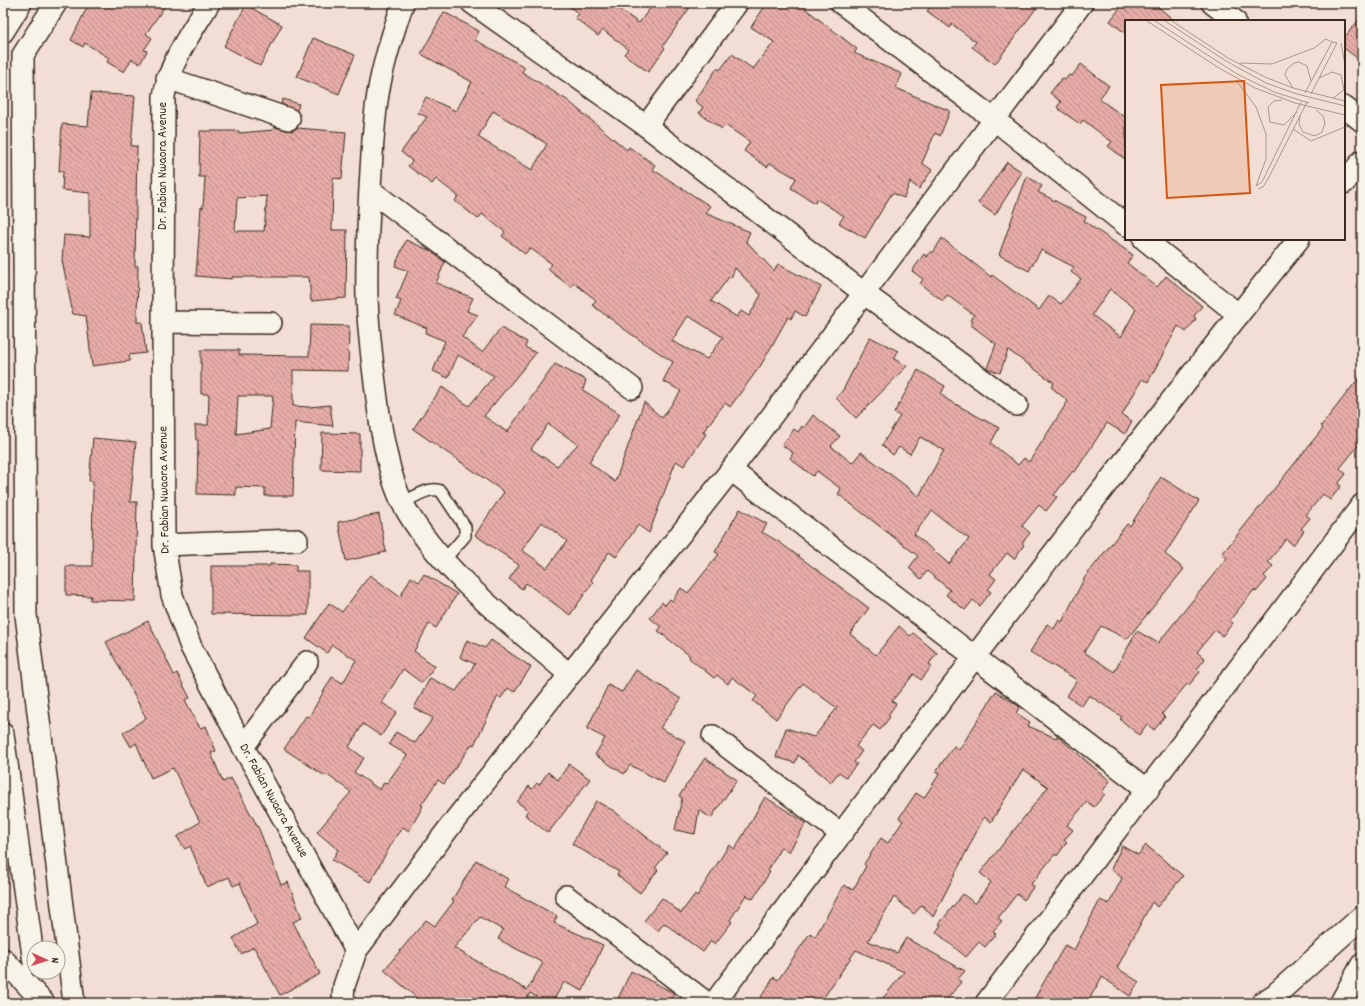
<svg xmlns="http://www.w3.org/2000/svg" width="1365" height="1006" viewBox="0 0 1365 1006" font-family="Dekko,sans-serif">
  <style>
    .building { fill: url(#building-back-hatch); stroke: #3b2a1e; fill-rule: evenodd }
    .lines { fill: none; stroke-linecap: round; stroke-linejoin: round }
    .lane-casing { stroke: #3b2a1e; stroke-width: 14 }
    .street-casing { stroke: #3b2a1e; stroke-width: 24 }
    .highway-casing { stroke: #3b2a1e; stroke-width: 25 }
    .lane { stroke: #f7f3e8; stroke-width: 11 }
    .street { stroke: #f7f3e8; stroke-width: 21 }
    .highway { stroke: #f7f3e8; stroke-width: 22 }
    .labels { text-anchor: middle; dominant-baseline: central; stroke-width: 3; stroke-linejoin: round; paint-order: stroke }
    .street-label { font-size: 13px; fill: #3b2a1e; stroke: #f7f3e8 }
    .inset-road { fill: none; stroke: #a9968c; stroke-width: 1 }
    .view { fill: #d7540e; fill-opacity: 0.15; stroke: #d7540e; stroke-width: 2 }
    .inset-edge { fill: none; stroke: #3b2a1e; stroke-width: 2 }
  </style>
  <defs>
    <pattern id="building-back-hatch" width="6" height="6" patternUnits="userSpaceOnUse"><rect width="6" height="6" fill="#e7aca8"/><path d="M-1 5l2 2M0 0l6 6M5-1l2 2" fill="none" stroke="#bc8c88"/></pattern>
  </defs>
  <rect width="100%" height="100%" fill="#f2ded5"/>
  <filter id="ink" filterUnits="userSpaceOnUse"><feTurbulence type="fractalNoise" baseFrequency=".025" numOctaves="2"/><feDisplacementMap in="SourceGraphic" scale="8" xChannelSelector="R" yChannelSelector="G"/><feConvolveMatrix kernelMatrix="1 2 1 2 8 2 1 2 1" color-interpolation-filters="sRGB"/></filter>
  <g filter="url(#ink)">
    <!-- building -->
    <path class="building" d="M89,3H167L146,34L152,38L144,50L147,51L140,64L132,59L124,72L107,62L109,58L85,43L83,47L71,40Z
      M565,3H610L639,23L654,3H693L663,46L665,48L648,72L624,54L628,49L603,30L598,36L575,18L579,14Z
      M767,3H798L857,49L854,53L902,74L896,88L950,111L940,136L935,133L922,163L932,170L919,189L910,182L904,198L892,193L865,238L839,223L844,216L817,199L815,203L791,188L796,178L770,163L767,167L744,151L750,142L725,125L722,129L699,113L703,107L695,101L717,68L720,70L732,54L753,69L774,42L751,27Z
      M933,3H1040L995,64L972,47L976,42L952,24L950,28L927,11Z
      M1124,3H1153L1175,21H1126V34L1110,21Z
      M246,5L282,25L260,66L224,46Z
      M444,12L479,31L475,40L525,67L522,72L567,100L627,150L629,147L655,165L652,169L710,206L705,213L750,232L746,241L774,271L778,264L821,287L805,317L795,311L791,319L788,317L761,365L730,407L725,403L703,432L706,434L684,466L676,461L649,533L638,525L616,557L609,552L591,580L593,582L570,615L526,583L522,589L509,579L519,565L475,535L504,492L413,429L442,387L469,406L494,376L458,355L448,378L433,371L445,341L425,333L427,328L395,315L401,301L396,299L408,271L395,266L406,240L431,251L445,262L436,283L473,298L467,311L478,315L462,337L482,352L501,328L527,342L525,347L536,353L484,416L507,432L555,364L586,380L583,390L620,414L589,462L615,482L644,402L662,418L681,391L663,381L673,362L631,334L592,305L596,300L574,283L571,287L551,272L548,269L552,264L530,248L525,254L502,236L505,232L482,214L478,219L455,201L458,196L436,179L432,184L408,166L412,161L401,152L427,117L418,113L426,97L456,111L472,82L421,54ZM493,111L547,144L532,170L478,137ZM735,268L761,295L749,316L741,311L737,317L711,301L729,277L731,278ZM688,316L723,337L707,359L672,341ZM548,424L578,444L557,466L531,449ZM542,522L567,541L547,568L522,550Z
      M1362,16V62L1344,48V38Z
      M313,38L355,55L339,94L297,77Z
      M1081,64L1109,86L1099,99L1126,118V160L1108,146L1112,142L1083,120L1080,124L1060,110L1057,107L1061,102L1050,93L1062,78L1065,80L1069,75L1072,76Z
      M91,93L135,96L131,146H137L135,266H138L137,322H142L146,353L129,355L130,361L92,366L86,316L73,314L62,260L64,235L90,237V193L62,190L63,171H59L62,124L88,126Z
      M283,99L299,104L297,111L281,104Z
      M274,127L286,130L292,131L297,128L346,132L342,179L333,178L332,230H347L346,298L311,301L309,277H232V279L196,276L201,207L203,208L205,177H199L200,131H239V133L273,130ZM267,196L264,231H235L237,198Z
      M1007,162L1022,172L995,215L978,203Z
      M1027,176L1042,186L1038,192L1086,217L1084,221L1133,255L1127,263L1157,287L1166,276L1202,306L1194,316L1196,319L1186,332L1178,326L1148,382L1142,379L1122,415L1132,421L1125,434L1107,423L1075,472L1073,471L1054,495L1057,497L1046,511L1039,505L1022,526L1030,533L1022,543L1024,545L1014,559L1007,553L990,574L996,579L988,590L991,592L980,606L973,600L965,610L946,595L950,590L927,571L921,579L909,568L918,556L838,494L841,489L817,471L813,476L793,461L790,458L793,453L782,445L794,429L798,432L802,426L804,428L813,415L840,436L831,446L852,463L861,452L919,496L944,450L920,437L910,454L899,447L893,455L882,445L900,416L894,413L918,370L945,386L941,394L948,400L999,428L991,443L1018,465L1024,458L1029,462L1068,401L1051,387L1054,383L1008,350L1000,373L987,368L996,344L971,325L973,322L970,320L974,315L947,295L943,301L920,284L923,279L912,271L924,254L927,257L931,251L933,253L942,238L991,277L992,275L1039,310L1049,296L1061,304L1081,279L1071,272L1074,267L1041,250L1029,271L999,255ZM1110,289L1136,309L1121,337L1092,315ZM932,511L969,539L949,564L914,534Z
      M310,325L349,326L348,371L293,370V406L309,407L330,405L333,426L295,422L293,496H265V488L236,487V495L197,494L198,440H196L195,425H208L209,394H201V350H239V355L309,356ZM238,396H273L270,429L236,434Z
      M870,337L898,351L894,359L907,366L856,418L836,398L843,390Z
      M1362,374V441L1340,468L1346,474L1338,484L1341,486L1330,500L1323,494L1306,515L1310,518L1301,529L1304,531L1293,545L1286,539L1268,562L1273,566L1264,576L1267,579L1256,592L1254,590L1230,620L1233,623L1222,636L1215,630L1197,652L1205,659L1197,669L1200,672L1189,685L1187,684L1162,714L1165,717L1154,730L1147,724L1139,735L1120,719L1122,717L1089,695L1082,706L1067,696L1077,680L1030,652L1047,624L1054,629L1059,620L1062,622L1085,577L1127,524L1130,526L1161,477L1199,501L1165,554L1184,569L1127,639L1101,626L1084,652L1114,672L1137,631L1158,643L1227,558L1222,554L1323,428L1321,426Z
      M322,433L360,434V471L321,470Z
      M93,438L136,442L130,502H137L135,601L90,600L91,596L66,595V566H92L93,481H89Z
      M740,509L767,524L762,532L779,542L869,608L850,634L876,655L899,626L910,636L913,633L937,653L929,664L932,666L921,680L914,674L892,701L896,704L888,715L890,717L880,730L873,725L856,746L862,751L854,762L857,764L846,777L839,772L831,782L798,755L795,763L776,757L786,728L814,737L837,708L803,683L776,719L753,701L757,696L732,677L728,684L717,675L714,678L689,658L690,656L658,631L661,627L650,618L662,602L665,605L670,599L672,601L681,588L688,593L719,554L715,552Z
      M379,514L386,552L346,561L338,522Z
      M270,564L296,565V571H308V615L211,614V566H270Z
      M424,574L457,594L436,628L429,624L414,651L435,666L422,683L403,669L382,703L397,712L381,736L363,724L349,747L364,758L354,772L380,790L384,782L387,783L407,755L389,744L396,732L415,743L433,718L414,708L430,678L456,691L475,664L460,657L467,640L485,648L491,640L531,667L514,692L508,688L501,698L498,696L474,745L472,744L444,784L438,780L421,805L423,806L409,831L403,827L396,836L370,882L332,860L338,850L317,832L351,792L326,774L325,776L284,749L306,716L309,717L332,677L343,683L356,660L332,645L327,653L306,638L329,603L342,612L370,575L400,597L411,577L419,582Z
      M148,621L174,675L177,673L190,698L185,700L200,728L206,726L216,751L211,753L223,782L231,778L259,829L281,885L288,882L302,918L293,922L320,974L280,995L254,947L241,954L233,938L257,924L240,883L233,886L229,877L207,887L190,846L185,849L177,837L200,822L173,768L151,778L136,743L131,747L123,733L146,718L106,642Z
      M636,670L681,699L660,728L685,741L664,783L630,765L624,774L595,755L605,738L587,729L608,685L622,692Z
      M996,691L1020,707L1016,713L1030,722L1028,726L1056,738L1057,736L1110,781L1102,792L1105,794L1094,807L1087,802L1067,825L1073,830L1064,840L1067,842L1057,856L1055,854L1031,884L1034,886L1024,900L1017,894L998,918L1002,921L993,931L996,934L985,947L979,942L966,957L936,932L941,925L939,924L963,894L975,904L991,882L980,873L1048,787L1023,769L991,822L984,817L933,917L922,905L914,914L894,897L868,941L897,953L906,938L965,971L958,979L961,982L944,1003H879L904,972L856,950L820,1003H757L774,977L778,980L810,933L815,937L844,885L853,890L866,866L864,864L881,838L888,843L903,821L899,818L916,793L924,798L940,773L936,771L954,746L959,750Z
      M705,758L737,780L711,818L699,810L695,834L675,830L682,798L679,796Z
      M569,764L590,779L548,833L525,815L528,810L517,802L529,786L532,789L537,783L539,785L548,772L558,780Z
      M765,797L806,823L789,852L781,847L768,871L770,872L753,899L746,895L730,920L732,922L715,944L711,941L703,952L664,923L658,931L644,921L662,898L681,913L695,894L697,896L729,845L735,849Z
      M596,801L614,811L667,853L655,868L658,870L640,893L617,875L619,872L572,844Z
      M1146,845L1183,876L1157,907L1152,902L1117,968L1139,982L1130,996L1102,977L1087,1003H1032L1065,945L1074,950L1100,900L1109,904L1122,878L1111,869L1122,846L1138,855Z
      M476,860L508,879L504,887L557,916L554,923L603,945L583,991L564,982L552,1003H547L530,993L524,1003H423L384,970L426,920L435,926L454,901L452,900ZM480,917L503,930L498,939L543,963L527,990L454,948Z
      M631,971L674,993L669,1003H616Z"/>
    <g class="lines">
      <!-- lane casing -->
      <g class="lane-casing">
        <path id="lane" d="M402,503C413,498 429,486 441,491L465,527V536L444,560"/>
      </g>
      <!-- street casing -->
      <g class="street-casing">
        <path id="street" d="M56,3L23,55L26,615L74,1003
          M209,3C191,33 170,61 164,96L163,322L164,545L172,595L191,647L243,747L261,778L356,951
          M403,3C393,32 383,63 378,94C373,125 372,156 370,188C368,224 366,261 367,297C368,328 372,360 376,391C380,425 387,473 403,504C438,570 514,626 570,675
          M472,3L646,126L865,294L1017,405
          M841,3L995,120L1126,225
          M1212,3L1235,21
          M3,32L21,3
          M167,78L289,119
          M1344,107L1362,121
          M646,126L737,3
          M1344,183L1362,161
          M370,190L632,388
          M1144,239L1239,315
          M163,322L271,323
          M731,470L1148,790
          M164,545L297,540
          M3,734L34,963
          M713,736L841,834
          M243,747L307,662
          M566,896L707,1003
          M3,959L44,1003
          M345,1003L343,996L344,986L356,951L455,820L731,470L1082,3
          M714,1003C907,747 1098,489 1299,239
          M986,1003L1362,505"/>
      </g>
      <!-- highway casing -->
      <g class="highway-casing">
        <path id="highway" d="M1263,1003L1275,995L1362,917
          M1341,1003L1362,965"/>
      </g>
      <!-- lane -->
      <use href="#lane" class="lane"/>
      <!-- street -->
      <use href="#street" class="street"/>
      <!-- highway -->
      <use href="#highway" class="highway"/>
    </g>
  </g>
  <g class="labels">
    <!-- street labels -->
    <g class="street-label">
      <text transform="translate(163 166) rotate(-90)">Dr. Fabian Nwaora Avenue</text>
      <text transform="translate(165 490) rotate(-91)">Dr. Fabian Nwaora Avenue</text>
      <text transform="translate(273 801) rotate(61)">Dr. Fabian Nwaora Avenue</text>
    </g>
  </g>
  <!-- overview -->
  <g transform="translate(1125 20)">
    <rect width="220" height="220" fill="#f2ded5"/>
    <path class="inset-road" d="M22,1L94,48L130,68L170,83L220,95M30,1L112,54L149,72L184,83M40,1L101,41L141,63L172,74L220,86M47,1L103,38L140,57L168,68L220,81M216,23L220,44M115,43L147,44L189,28L201,19L207,22M194,58L207,52L216,55L219,70L208,78M111,60L131,87L141,114V139L131,166M168,68L160,55L162,49L169,43L174,42L182,46L186,61M180,73L207,22L212,23L186,74M157,80L149,81L143,87L145,102L159,105L172,92M175,95L174,104L178,112L190,116L197,112L200,103L198,96L191,90M168,109L186,121L220,107M131,166L137,162L176,82M133,169L138,167L143,159L182,82"/>
    <path class="view" d="M119,61L125,173L42,178L36,65Z"/>
    <rect width="220" height="220" class="inset-edge"/>
  </g>
  <!-- margin -->
  <rect width="1365" height="1006" fill="none" stroke="#f7f3e8" stroke-width="16"/>
  <rect x="8" y="8" width="1349" height="990" fill="none" stroke="#3b2a1e" stroke-width="1.5" filter="url(#ink)"/>
  <!-- north arrow -->
  <g transform="translate(46 960) rotate(93)"><circle r="19" fill="#f7f3e8" stroke="#aca397"/>
  <path d="M0-3L7 15L0 10L-7 15Z" fill="#d1495b"/>
  <text y="-6" font-size="11" font-weight="bold" text-anchor="middle" fill="#3b2a1e">N</text>
  </g>
</svg>
